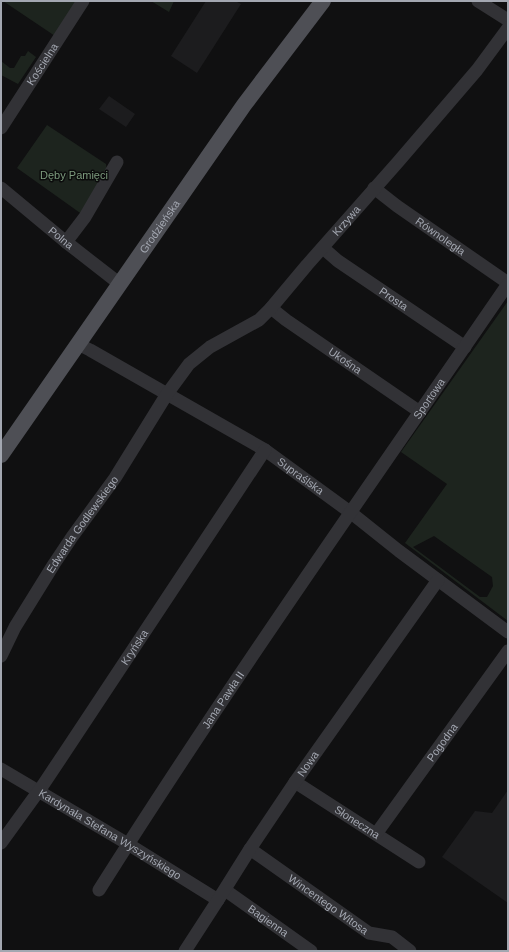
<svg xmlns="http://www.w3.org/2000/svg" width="509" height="952" viewBox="0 0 509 952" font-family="Helvetica,sans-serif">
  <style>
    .built { fill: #1c1c1e }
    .green { fill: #1d241e; fill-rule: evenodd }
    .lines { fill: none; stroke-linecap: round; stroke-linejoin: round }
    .minor { stroke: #323236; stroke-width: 13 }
    .major { stroke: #4e4f55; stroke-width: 16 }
    .labels { text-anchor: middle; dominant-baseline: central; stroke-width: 3; stroke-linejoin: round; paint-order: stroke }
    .street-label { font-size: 11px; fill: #a3a7b1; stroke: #0b0b0c }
    .park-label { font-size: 11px; fill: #7c9a7d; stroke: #0b0b0c }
  </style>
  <rect width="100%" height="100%" fill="#101011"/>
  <!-- built -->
  <path class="built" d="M206,1H235L241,4L197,73L171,56Z
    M109,96L135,114L126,127L99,109Z
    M508,790V903L442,857L475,811L492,813Z"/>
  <!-- green -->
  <path class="green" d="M3,1H83L58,38Z
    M151,1H174L169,12Z
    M28,51L36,57L18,84L1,75V61L10,68H14L21,56H25Z
    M47,125L106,164L107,171L83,215L17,168Z
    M508,301V621L405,543L447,484L401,452ZM434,536L492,577L493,586L487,597H480L413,547Z"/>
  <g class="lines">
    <!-- minor -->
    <g class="minor">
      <path d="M478,1L508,20"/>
      <path id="s1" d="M1,128L83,1"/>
      <path id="s2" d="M1,188L66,242L120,284"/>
      <path id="s3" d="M374,188L397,206L508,283"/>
      <path d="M66,242L85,217L117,162"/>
      <path id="s4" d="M323,248L338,261L465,347"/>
      <path id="s5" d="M271,308L286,320L420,412"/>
      <path id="s6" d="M78,344L90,350L265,450L350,512L399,551L508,632"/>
      <path id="s7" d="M1,656L15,627L54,564L72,537L115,478L167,394L189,364L210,347L259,320L271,308L307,265L398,162L477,70L508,28"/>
      <path id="s8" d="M1,769L128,844L218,900"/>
      <path id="s9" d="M295,782L419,862"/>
      <path id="s10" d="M376,834L508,651"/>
      <path id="s11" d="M1,843L43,785L65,752L265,450"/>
      <path id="s12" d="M250,849L369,933L392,937L410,951"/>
      <path id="s13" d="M99,890C229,684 370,485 508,284"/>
      <path id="s14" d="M225,890L311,951"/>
      <path id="s15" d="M185,951L218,900L250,849L295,782L438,580"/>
    </g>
    <!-- major -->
    <path class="major" id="s16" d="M1,455L244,105L323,1"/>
  </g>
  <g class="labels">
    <!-- street labels -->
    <g class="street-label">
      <text stroke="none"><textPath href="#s1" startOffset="76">Kościelna</textPath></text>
      <text stroke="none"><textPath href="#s7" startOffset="563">Krzywa</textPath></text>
      <text stroke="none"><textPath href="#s16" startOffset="278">Grodzieńska</textPath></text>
      <text stroke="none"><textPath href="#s3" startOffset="82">Równoległa</textPath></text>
      <text stroke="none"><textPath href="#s2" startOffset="78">Polna</textPath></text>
      <text stroke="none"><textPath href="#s4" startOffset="87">Prosta</textPath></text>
      <text stroke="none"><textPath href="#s5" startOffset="91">Ukośna</textPath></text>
      <text stroke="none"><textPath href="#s13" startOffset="592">Sportowa</textPath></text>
      <text stroke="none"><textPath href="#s6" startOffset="259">Supraślska</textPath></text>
      <text stroke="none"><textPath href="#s7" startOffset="155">Edwarda Godlewskiego</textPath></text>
      <text stroke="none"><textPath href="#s11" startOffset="237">Kryńska</textPath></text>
      <text stroke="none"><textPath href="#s13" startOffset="227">Jana Pawła II</textPath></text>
      <text stroke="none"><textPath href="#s10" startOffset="113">Pogodna</textPath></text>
      <text stroke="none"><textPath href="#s15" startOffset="224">Nowa</textPath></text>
      <text stroke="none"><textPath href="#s9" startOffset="74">Słoneczna</textPath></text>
      <text stroke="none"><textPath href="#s8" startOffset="127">Kardynała Stefana Wyszyńskiego</textPath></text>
      <text stroke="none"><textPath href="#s12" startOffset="96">Wincentego Witosa</textPath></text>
      <text stroke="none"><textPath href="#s14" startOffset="53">Bagienna</textPath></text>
    </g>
    <!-- park labels -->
    <g class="park-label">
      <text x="74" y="175">Dęby Pamięci</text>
    </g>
  </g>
  <!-- border -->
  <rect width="509" height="952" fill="none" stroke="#a3a7b1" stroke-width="4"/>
</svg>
